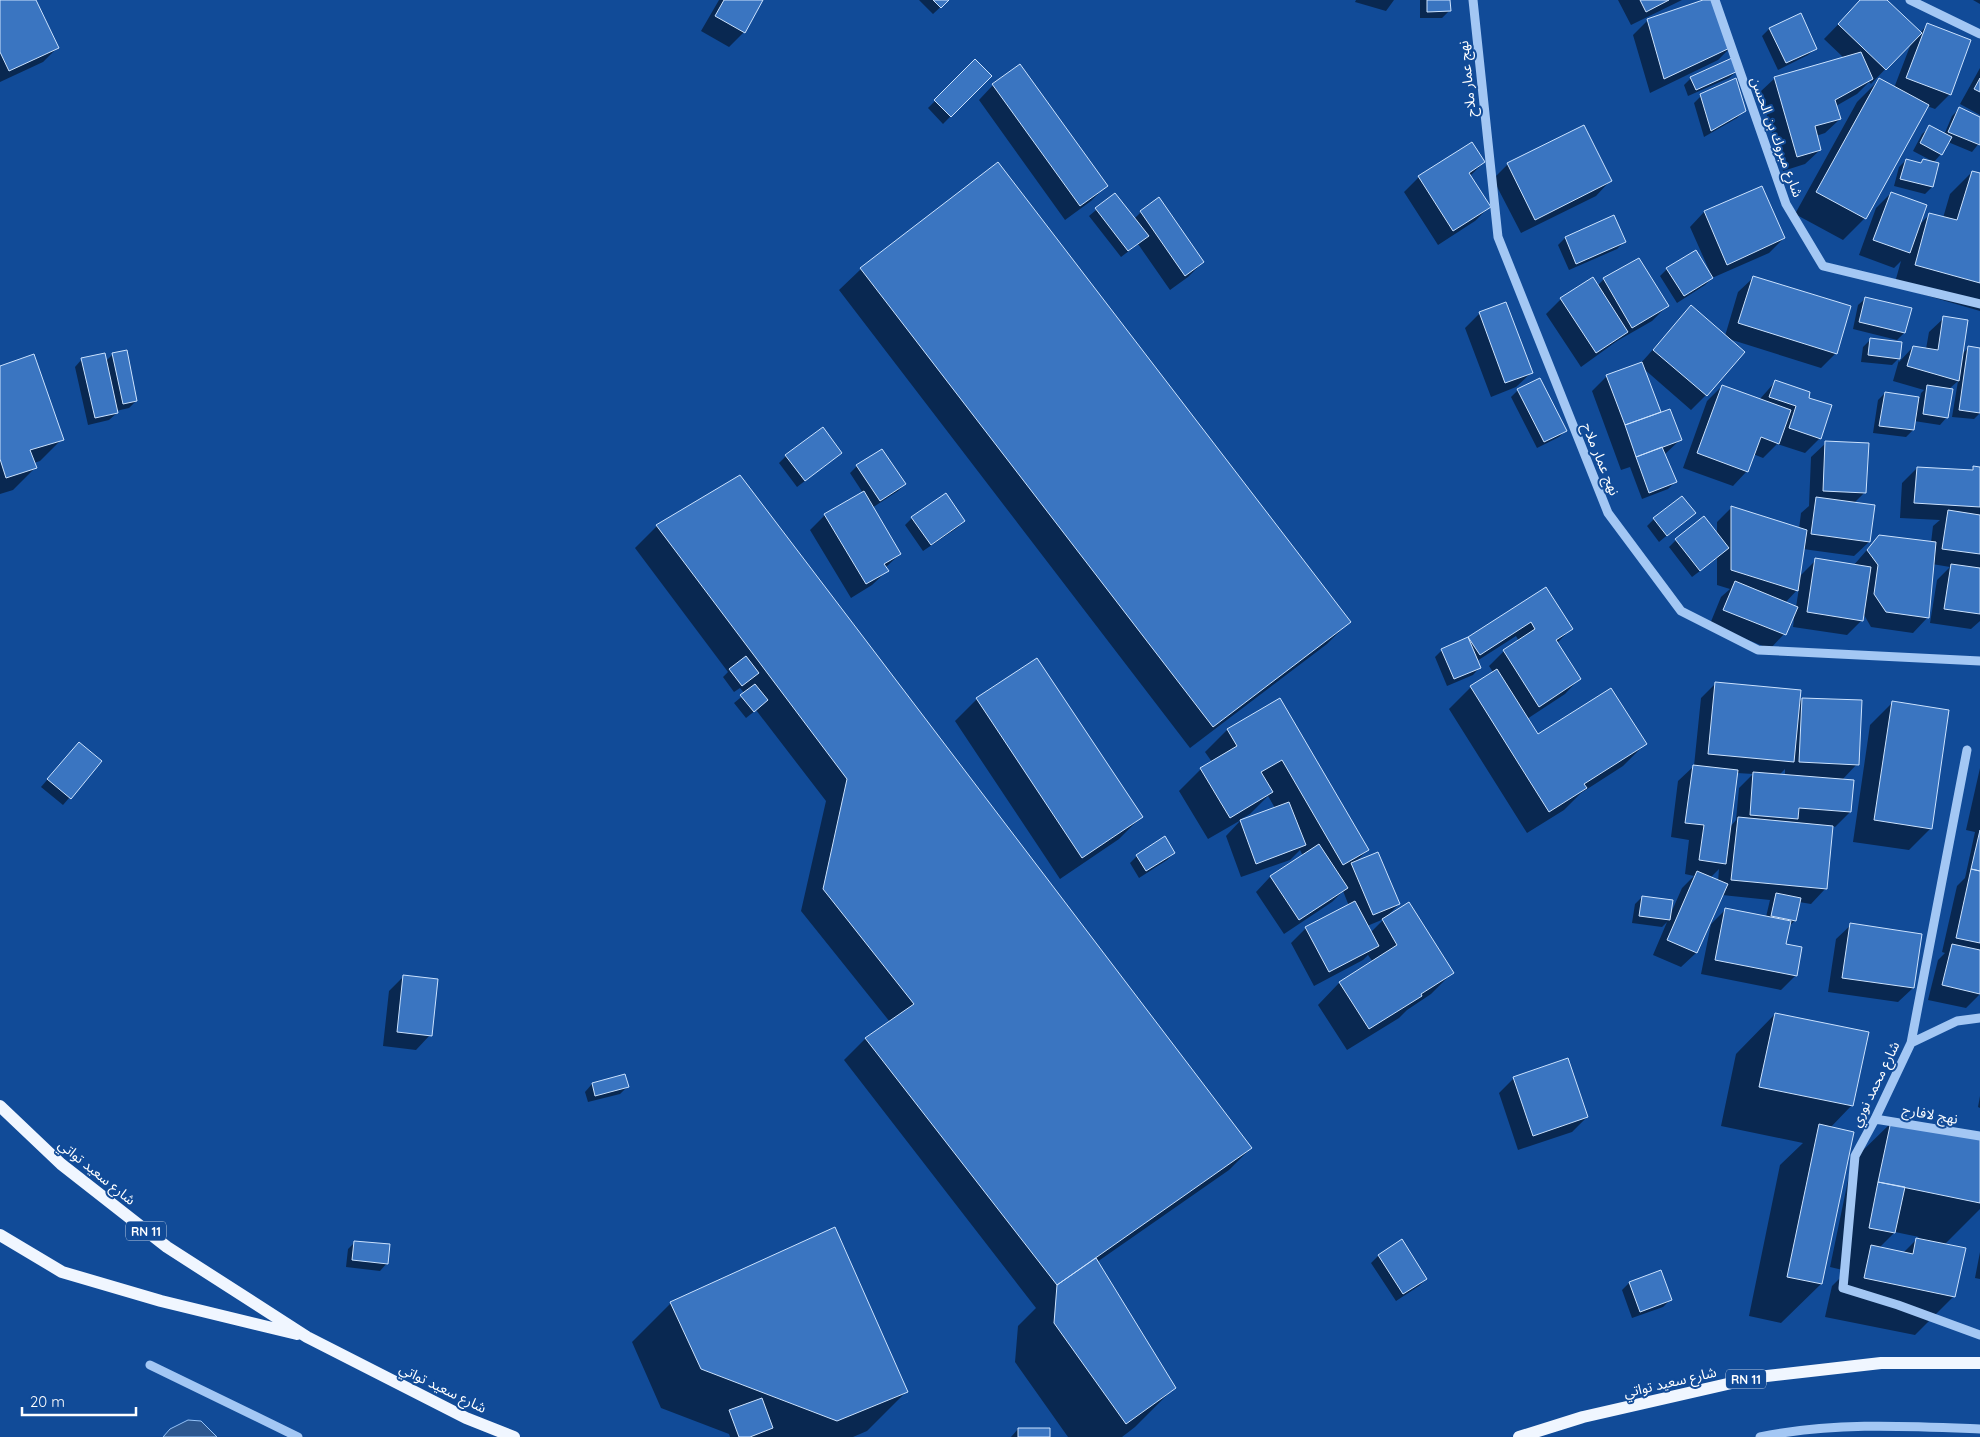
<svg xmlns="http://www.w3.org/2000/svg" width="1980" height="1437" viewBox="0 0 1980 1437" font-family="Quicksand,'Noto Sans Arabic',sans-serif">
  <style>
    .water { fill: #2b568f; stroke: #95c2f7 }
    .shadow { fill: #0007; fill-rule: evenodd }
    .building { fill: #3a75c1; stroke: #cbe2fe }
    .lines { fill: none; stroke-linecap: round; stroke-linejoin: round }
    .minor { stroke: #a3c7f4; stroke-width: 9 }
    .major { stroke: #f0f6ff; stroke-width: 12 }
    .labels { text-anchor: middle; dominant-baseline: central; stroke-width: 4; stroke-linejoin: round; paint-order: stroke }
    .shield { fill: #114b98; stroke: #b8c9e0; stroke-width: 1 }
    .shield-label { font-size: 12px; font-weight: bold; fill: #fff }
    .street-label { font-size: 14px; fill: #fff; stroke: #114b98 }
  </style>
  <rect width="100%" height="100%" fill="#114b98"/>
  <!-- water -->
  <path class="water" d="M188,1420L201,1421L217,1437H163L170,1429Z"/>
  <!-- shadow -->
  <path class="shadow" d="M0,0H35L58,47L43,62L0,82Z
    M719,0H762L744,32L729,47L701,31Z
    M919,0H948L933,14Z
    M1356,0H1394L1386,11L1355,2Z
    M1420,0H1449V11L1442,18H1420Z
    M1618,0H1682L1631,25Z
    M1706,0L1733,45L1718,60L1650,93L1633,35L1648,20Z
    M1862,0H1885L1920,33L1927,25L1950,94L1935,109L1927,106L1865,218L1843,240L1795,214L1857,102L1879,80L1894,88L1912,41L1871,84L1869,82L1857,94L1836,106L1840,119L1825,133L1816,136L1820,150L1805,164L1783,171L1760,92L1775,78L1844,58L1824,39Z
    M1973,0H1980V4Z
    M1769,29L1816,48L1808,55L1778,70L1762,36Z
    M975,61L990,76L943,124L928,108Z
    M1980,68V115L1960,104Z
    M1737,71L1729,78L1688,96L1684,85L1691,78Z
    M993,85L1106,186L1091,201L1065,220L979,100Z
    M1701,96L1745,110L1737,118L1704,137L1694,103Z
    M1959,109L1980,118V142L1972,152L1948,142L1941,154L1934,162L1913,151L1922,134L1930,127L1944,135L1952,116Z
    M1906,160L1919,164L1923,160L1932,187L1925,194L1894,186L1899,167Z
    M1484,162L1469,177L1489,207L1475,221L1438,245L1404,192L1419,177Z
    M1508,164L1610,181L1596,196L1521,233L1493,179Z
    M1972,172L1980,174V311L1894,286L1901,261L1894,268L1859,255L1876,208L1891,193L1919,225L1930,214L1943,218L1950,194Z
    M1761,187L1784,238L1769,253L1712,278L1705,285L1677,303L1660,276L1667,269L1710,272L1690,227L1704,212Z
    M1115,194L1134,219L1141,212L1203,262L1188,277L1170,290L1138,244L1121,257L1089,216Z
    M1613,217L1624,242L1617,249L1569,270L1558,245L1565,238Z
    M1638,259L1667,306L1652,321L1617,341L1581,367L1546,314L1561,299L1592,279L1597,286L1604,279Z
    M861,269L1349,622L1327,644L1190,748L839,290Z
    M1753,278L1836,353L1821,368L1729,339L1706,395L1691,410L1644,369L1661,413L1681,439L1664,455L1675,482L1668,489L1642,499L1630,467L1621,470L1592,391L1607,376L1640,364L1691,307L1725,336L1738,292Z
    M1866,298L1904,333L1897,340L1853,329L1858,305Z
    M1480,313L1531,373L1516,387L1491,397L1465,328Z
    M1944,318L1962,354L1969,347L1980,349V413L1974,419L1952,417L1958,381L1949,389L1947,417L1940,425L1914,421L1913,430L1906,437L1873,433L1878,400L1885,393L1920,398L1921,393L1924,390L1893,381L1899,360V362L1913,347L1926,349L1929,332Z
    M1870,340L1899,358L1892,365L1861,362L1863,347Z
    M113,354L136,401L129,408L116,411L117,413L109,420L88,425L75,367L82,359L106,361Z
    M0,367L62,439L40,461L34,463L35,468L13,490L0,494Z
    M1775,382L1807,399L1820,438L1805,453L1777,444L1763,458L1753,454L1747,471L1733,486L1683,468L1707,401L1722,386L1759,400Z
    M1518,390L1566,430L1559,437L1537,448L1511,397Z
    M1826,443L1864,493L1854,503L1869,542L1854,556L1803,549L1799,577L1816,560L1853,566L1879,536L1931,543L1933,526L1940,520L1900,518L1902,483L1917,468L1970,471L1973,468H1980V621L1971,629L1930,623L1937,580L1950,567L1932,564L1927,618L1913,633L1871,627L1863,613L1862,620L1847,635L1793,627L1795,610L1784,634L1770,649L1710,624L1721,597L1730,589L1717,585V558L1692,577L1669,547L1676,540L1717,535V522L1732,507L1799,529L1801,513L1809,506L1811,457ZM1799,588L1796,607L1785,603Z
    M841,453L797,487L779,463L786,456Z
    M857,466L905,484L898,491L872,508L900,554L885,568L887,571L872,585L851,598L810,530L825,515L863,493L850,473Z
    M740,477L1251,1148L1229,1170L1097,1262L1174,1388L1135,1427L1122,1437H1068L1015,1362L1018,1326L1036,1308L844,1060L866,1038L890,1022L801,911L826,801L756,710L746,718L734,703L745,694L740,688L734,692L723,677L728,672L635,548L657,526Z
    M1694,513L1659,542L1647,526L1654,519Z
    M912,518L964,521L957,528L923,551L905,525Z
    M1545,589L1571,629L1556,644L1579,679L1565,694L1527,719L1538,736L1645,744L1623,766L1581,793L1564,810L1527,833L1449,709L1471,687L1493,672L1489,666L1504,651L1519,641L1516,636L1477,661L1480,667L1473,675L1447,686L1435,657L1442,650L1468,639Z
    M1036,660L1141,817L1119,839L1060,879L955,721L977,699Z
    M1716,683L1798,703L1802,699L1857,764L1842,780L1852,781L1850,812L1835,827L1832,826L1825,889L1811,904L1799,902L1795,920L1788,928L1785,945L1796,975L1781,990L1701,974L1711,924L1726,909L1766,917L1770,900L1722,895L1696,953L1681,967L1653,955L1667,922L1662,927L1632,923L1635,904L1642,897L1671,913L1682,888L1694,876L1685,874L1689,840L1671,837L1678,781L1694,766L1701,698ZM1785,769V776L1779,775ZM1737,773L1753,774L1739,788L1736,820L1730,827ZM1719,869L1718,882L1710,878Z
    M1279,700L1368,850L1354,863L1399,904L1386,917L1453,972L1431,994L1407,1010L1399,1018L1347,1050L1318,1005L1339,983L1373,962L1368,955L1363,960L1314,986L1291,943L1306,928L1349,906L1343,891L1332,902L1284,934L1256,892L1270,877L1303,856L1300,850L1290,860L1241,877L1226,836L1241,820L1208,839L1179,791L1201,769L1212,762L1205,752L1227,730ZM1268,796L1275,808L1242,820L1241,819L1250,814ZM1384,919L1371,932L1367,926Z
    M1892,703L1931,828L1909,850L1853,842L1870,725Z
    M72,751L100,762L63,805L41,787Z
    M1980,768V994L1966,1008L1928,1000L1938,960L1945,953L1942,952L1957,886L1965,878L1975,832L1966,830Z
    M1174,853L1167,860L1139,878L1130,863L1137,856Z
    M1851,925L1913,988L1898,1002L1828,992L1836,939Z
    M404,976L430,1035L416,1050L383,1046L389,991Z
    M1775,1014L1852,1105L1830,1128L1821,1284L1781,1323L1749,1316L1780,1165L1803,1143L1721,1126L1736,1054Z
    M1567,1060L1587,1117L1572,1132L1518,1150L1499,1093L1513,1079Z
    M592,1084L627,1087L620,1094L588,1102L585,1092Z
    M1980,1096V1108L1978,1107Z
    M1892,1122L1980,1140V1209L1944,1245L1954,1296L1915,1335L1825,1317L1832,1286L1847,1271L1830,1267L1852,1161ZM1895,1232L1919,1237L1903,1253L1879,1248Z
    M1402,1241L1426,1279L1419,1286L1396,1301L1371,1263L1378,1256Z
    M355,1242L387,1263L380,1271L346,1267L348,1249Z
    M1980,1252V1279L1975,1278Z
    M1629,1283L1670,1300L1663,1307L1632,1318L1622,1290Z
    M671,1303L907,1391L867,1431L853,1437H730L729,1434L661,1408L632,1342Z
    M1018,1429L1048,1437H1011Z"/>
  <!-- building -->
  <path class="building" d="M0,0H36L59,48L9,71L0,52Z
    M724,0H763L745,33L715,16Z
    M933,0H949L941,8Z
    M1427,0H1450L1451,11L1427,12Z
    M1640,0H1669L1646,12Z
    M1703,0H1717L1734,46L1664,79L1647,19Z
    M1860,0H1887L1922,33L1886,70L1838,24Z
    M1801,13L1817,49L1786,63L1769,28Z
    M1927,23L1971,40L1951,95L1906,78Z
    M1861,52L1873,79L1835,100L1841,119L1815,126L1821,150L1797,157L1774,77Z
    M1732,58L1738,71L1696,90L1690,77Z
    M975,59L992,76L951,117L934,100Z
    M1020,64L1108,186L1080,206L992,84Z
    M1736,78L1746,111L1711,131L1700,94Z
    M1879,78L1929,105L1866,219L1816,192Z
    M1980,78V92L1974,89Z
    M1959,107L1980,117V145L1948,132Z
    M1584,125L1612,181L1535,220L1507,163Z
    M1929,125L1952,137L1942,155L1920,143Z
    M1472,142L1485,162L1469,173L1491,207L1453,231L1418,176Z
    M1906,159L1921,163L1923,159L1939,163L1933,187L1900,179Z
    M998,162L1351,622L1213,727L860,268Z
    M1972,171L1980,173V283L1915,265L1929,213L1957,220Z
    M1762,186L1785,238L1727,265L1704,211Z
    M1891,192L1927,205L1910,253L1873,240Z
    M1115,193L1149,236L1128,251L1095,208Z
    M1159,197L1204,262L1185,276L1140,211Z
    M1614,215L1626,242L1576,264L1565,237Z
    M1696,250L1713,278L1684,296L1666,268Z
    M1639,258L1669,306L1632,328L1603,278Z
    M1753,276L1851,306L1837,354L1738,323Z
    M1593,277L1628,332L1596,353L1560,298Z
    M1865,297L1912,308L1905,333L1859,322Z
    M1506,302L1533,373L1505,383L1479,312Z
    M1691,305L1745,352L1707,396L1653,350Z
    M1943,316L1968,320L1959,381L1907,366L1913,346L1938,350Z
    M1870,338L1902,342L1900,359L1868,355Z
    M1968,346L1980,348V413L1959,410Z
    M127,350L137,401L123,404L112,353Z
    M105,353L118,413L95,418L81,358Z
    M34,354L64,440L30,450L37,468L6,478L0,459V366Z
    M1642,362L1661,412L1625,425L1606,375Z
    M1540,378L1567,431L1544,442L1517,389Z
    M1775,380L1810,392L1809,398L1832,405L1821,439L1789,428L1796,406L1769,397Z
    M1722,385L1791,410L1779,444L1761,437L1748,472L1697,453Z
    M1927,385L1953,389L1948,418L1923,414Z
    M1885,392L1919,397L1914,430L1879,426Z
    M1670,409L1682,440L1636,457L1625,425Z
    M823,427L842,453L805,481L785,455Z
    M1825,441L1869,443L1866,493L1823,491Z
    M1662,447L1677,482L1649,493L1636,457Z
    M882,449L906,484L880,501L856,465Z
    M1973,466L1980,467V507L1914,503L1917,467L1973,470Z
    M740,475L1252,1148L1057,1285L865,1038L914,1004L823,889L847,779L656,525Z
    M864,491L901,554L884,564L889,571L866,584L824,514Z
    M946,493L965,521L931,545L911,517Z
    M1682,496L1696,513L1667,536L1653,518Z
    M1816,497L1875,505L1870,542L1811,534Z
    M1731,506L1807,530L1798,591L1731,570Z
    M1948,510L1980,515V554L1942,549Z
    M1704,516L1729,548L1700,571L1675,539Z
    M1879,535L1936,542L1929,618L1886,612L1874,594L1878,565L1867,550Z
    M1815,558L1871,567L1863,621L1807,612Z
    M1951,564L1980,568V614L1944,609Z
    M1735,581L1798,607L1786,635L1723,610Z
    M1546,587L1573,629L1556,640L1581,679L1539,707L1503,650L1535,629L1531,622L1480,655L1468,637Z
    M1468,637L1481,668L1454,679L1441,649Z
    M746,656L759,673L742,686L729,669Z
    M1037,658L1143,817L1082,858L976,698Z
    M1497,669L1538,734L1611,688L1647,744L1584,784L1587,788L1549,812L1470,686Z
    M1715,682L1801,690L1794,762L1708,754Z
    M755,684L768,700L754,712L740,695Z
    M1280,698L1369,850L1343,865L1282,760L1261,772L1273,792L1230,818L1200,768L1237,746L1227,729Z
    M1802,698L1862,700L1859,765L1799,762Z
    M1892,701L1949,710L1932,829L1874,820Z
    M79,742L102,761L71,799L47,779Z
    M1693,765L1738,770L1726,864L1699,860L1704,825L1685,823Z
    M1753,772L1854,780L1851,812L1799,808L1798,819L1750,815Z
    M1289,802L1306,845L1256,864L1240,820Z
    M1738,817L1833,826L1827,889L1731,880Z
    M1980,830V871L1971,869Z
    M1165,836L1175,853L1146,871L1136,855Z
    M1319,844L1348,888L1299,920L1270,876Z
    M1378,852L1400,904L1373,915L1351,863Z
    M1971,869L1980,871V943L1956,938Z
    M1697,871L1728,884L1697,953L1667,940Z
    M1776,893L1801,898L1796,921L1771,916Z
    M1642,896L1673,900L1670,920L1639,916Z
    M1355,901L1379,946L1329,972L1305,927Z
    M1409,902L1454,973L1421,994L1422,996L1369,1029L1339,982L1397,945L1382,919Z
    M1725,908L1791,921L1786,944L1802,947L1797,976L1715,960Z
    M1850,923L1922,934L1914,988L1842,978Z
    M1952,944L1980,950V994L1942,985Z
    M403,975L438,979L432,1036L397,1032Z
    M1775,1013L1869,1032L1853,1106L1759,1087Z
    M1568,1058L1588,1117L1533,1136L1513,1077Z
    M625,1074L629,1087L595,1096L592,1083Z
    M1891,1121L1980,1139V1203L1878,1182Z
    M1819,1124L1854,1132L1822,1284L1787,1277Z
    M1878,1182L1905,1187L1895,1233L1869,1228Z
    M835,1227L908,1392L837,1421L701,1369L670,1302Z
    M1916,1238L1966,1248L1955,1297L1864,1278L1871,1245L1913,1254Z
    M1402,1239L1427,1279L1403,1294L1378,1255Z
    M354,1241L390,1244L388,1264L352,1260Z
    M1096,1258L1176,1388L1126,1424L1054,1323L1057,1285Z
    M1661,1270L1672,1300L1640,1312L1629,1282Z
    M762,1398L773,1428L750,1437H739L729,1410Z
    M1018,1428H1050V1437H1018Z"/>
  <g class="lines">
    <!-- minor -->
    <path class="minor" d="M1473,0L1498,237L1608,513L1681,611L1758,650L1980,661
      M1715,0L1786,204L1823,266L1980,304
      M1910,0L1980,34
      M1967,750L1911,1043L1875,1119L1855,1156L1843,1288L1898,1305L1980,1335
      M1911,1043L1957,1021L1980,1018
      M1875,1119L1980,1136
      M150,1365L298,1437
      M1760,1437C1832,1422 1907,1426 1980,1429"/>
    <!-- major -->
    <path class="major" d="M0,1106L61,1164L167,1247L307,1337L466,1418L514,1437
      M0,1235L62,1272L161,1301L297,1334
      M1519,1437L1583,1417L1758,1377L1881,1363H1980"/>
  </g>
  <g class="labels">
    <!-- shield labels -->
    <g class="shield">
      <rect x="126" y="1221.5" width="40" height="19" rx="4"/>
      <rect x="1726" y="1369.5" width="40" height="19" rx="4"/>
    </g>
    <g class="shield-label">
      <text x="146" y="1231">RN 11</text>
      <text x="1746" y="1379">RN 11</text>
    </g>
    <!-- street labels -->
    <g class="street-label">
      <text transform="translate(1467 79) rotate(-96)">نهج عمار ملاح</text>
      <text transform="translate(1777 137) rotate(70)">شارع مبروك بن الحسن</text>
      <text transform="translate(1601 459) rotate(68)">نهج عمار ملاح</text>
      <text transform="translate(1875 1084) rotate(-64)">شارع محمد نوري</text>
      <text transform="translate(1930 1114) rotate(10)">نهج لافارج</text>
      <text transform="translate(97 1172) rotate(39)">شارع سعيد تواتي</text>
      <text transform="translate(1670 1382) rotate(-13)">شارع سعيد تواتي</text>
      <text transform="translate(443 1388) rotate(26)">شارع سعيد تواتي</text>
    </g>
  </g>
  <!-- scale -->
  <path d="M22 1407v8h114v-8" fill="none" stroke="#ffffff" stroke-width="2.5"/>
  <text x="30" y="1407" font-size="15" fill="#ffffff" stroke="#114b98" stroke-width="4" paint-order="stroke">20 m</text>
</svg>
